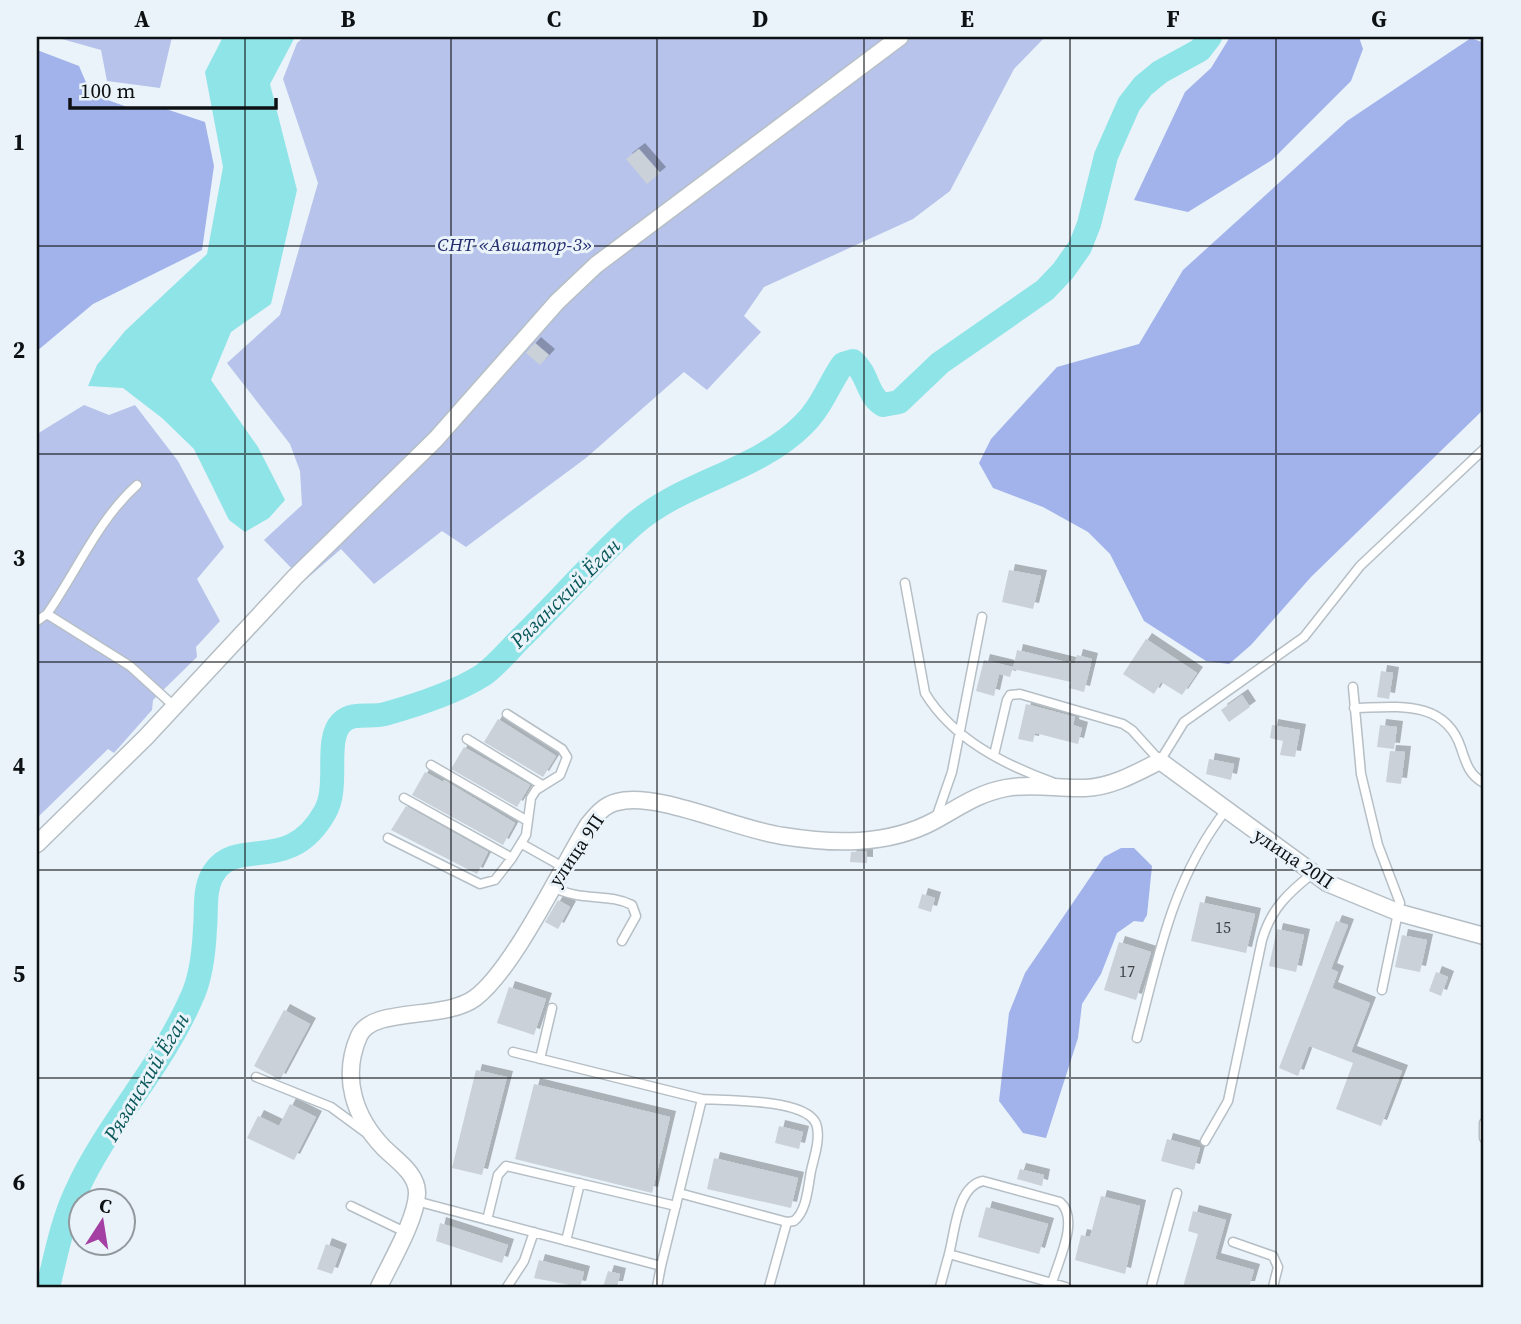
<svg xmlns="http://www.w3.org/2000/svg" width="1521" height="1324" viewBox="0 0 1521 1324" font-family="'Source Serif 4',serif">
  <style>
    .green { fill: #b7c3ea }
    .forest { fill: #a2b2eb }
    .water { fill: #8ee4e7 }
    .lines { fill: none; stroke-linecap: round; stroke-linejoin: round }
    .river { stroke: #8ee4e7; stroke-width: 24 }
    .building { fill: #cad1d8; filter: url(#shadow) }
    .service-casing { stroke: #b6bfc5; stroke-width: 11 }
    .minor-casing { stroke: #b6bfc5; stroke-width: 19 }
    .service { stroke: #fff; stroke-width: 8 }
    .minor { stroke: #fff; stroke-width: 16 }
    .grid { fill: none; stroke: #0e1113; stroke-width: 2; stroke-opacity: 0.55 }
    .labels { text-anchor: middle; dominant-baseline: central; stroke-width: 6; stroke-linejoin: round; paint-order: stroke }
    .number-label { font-size: 16px; fill: #3d4144 }
    .park-label { font-size: 19px; font-style: italic; fill: #232c6d; stroke: #e9f3f9 }
    .street-label { font-size: 19px; fill: #0e1113; stroke: #e9f3f9 }
    .water-label { font-size: 21px; font-style: italic; fill: #0a585a; stroke: #e9f3f9 }
    .neatline { fill: none; stroke: #0e1113; stroke-width: 2.5 }
    .grid-label { font-size: 23px; text-anchor: middle; font-weight: bold; fill: #0e1113 }
  </style>
  <defs>
    <filter id="shadow"><feDropShadow dx="6" dy="-6" stdDeviation="0" flood-color="#0004"/></filter>
  </defs>
  <rect width="100%" height="100%" fill="#e9f3f9"/>
  <!-- green -->
  <path class="green" d="M55,37H172L160,88L107,81L101,50Z
    M304,37H1045L1014,69L950,191L913,219L764,287L744,316L761,332L707,390L684,372L586,458L466,547L442,531L374,584L341,549L304,581L264,540L302,505L300,471L290,444L227,363L280,315L318,183L283,79L297,43Z
    M84,405L109,415L135,405L178,461L224,547L197,579L220,621L196,647L197,657L153,700L152,710L114,753L108,749L37,818V434Z"/>
  <!-- forest -->
  <path class="forest" d="M1230,37H1359L1363,49L1351,81L1272,160L1188,212L1134,200L1185,92L1211,68Z
    M1471,38L1484,43V409L1311,577L1251,645L1229,664L1206,661L1144,621L1110,554L1088,532L1043,507L993,488L979,463L991,439L1057,367L1139,344L1183,270L1347,121Z
    M37,50L79,66L91,94L130,108L166,109L205,122L214,166L202,250L93,304L37,351Z
    M1121,848H1134L1152,866L1147,915L1143,922L1134,921L1117,933L1101,974L1082,1004L1078,1038L1046,1138L1023,1133L999,1101L1009,1013L1025,973L1104,857Z"/>
  <!-- water -->
  <path class="water" d="M223,37H295L270,84L297,190L271,304L231,332L211,380L258,447L285,500L269,518L245,532L229,520L194,449L162,418L123,388L88,386L97,365L125,331L207,254L223,167L205,72Z"/>
  <g class="lines">
    <!-- river -->
    <path class="river" d="M48,1287C56,1255 62,1222 76,1192C106,1125 161,1068 191,999C201,979 204,951 205,928C207,909 203,887 215,871C239,837 290,875 325,812C340,786 324,741 341,723C353,711 370,718 385,714C417,705 455,693 483,675C497,665 509,650 521,638C559,601 594,560 633,525C683,481 756,472 803,425C821,408 829,384 843,364L853,361C869,375 866,394 883,405L899,402L940,363L1045,290L1063,271L1080,247L1089,224L1106,156L1129,104L1143,86L1160,72L1200,50L1210,37"/>
  </g>
  <!-- building -->
  <path class="building" d="M639,149L660,173L647,184L626,159Z
    M535,343L549,355L540,365L526,353Z
    M1009,570L1041,576L1033,609L1002,602Z
    M1146,639L1197,673L1182,695L1161,682L1154,694L1123,674Z
    M1017,650L1070,663H1075L1077,655L1092,659L1084,692L1069,688L1071,682L1013,669Z
    M984,660L1013,667L1010,677L999,674L994,696L976,691Z
    M1381,671L1393,673L1389,699L1377,697Z
    M1242,695L1250,707L1229,722L1221,710Z
    M1026,704L1075,717L1073,725L1082,728L1078,744L1035,733L1033,742L1018,739Z
    M498,719L556,756L543,777L484,742Z
    M1272,725L1300,730L1295,757L1280,755L1283,741L1270,738Z
    M1380,725L1397,727L1394,749L1377,747Z
    M464,747L530,785L517,807L451,769Z
    M1390,751L1405,752L1401,784L1386,782Z
    M1209,759L1234,764L1231,780L1206,774Z
    M425,772L443,782L444,780L515,823L503,845L412,795Z
    M406,806L488,852L477,874L391,830Z
    M867,851V863L850,862L851,852Z
    M922,894L935,898L931,912L918,908Z
    M558,900L570,907L558,929L545,922Z
    M1200,902L1255,914L1246,953L1191,941Z
    M1336,921L1348,925L1331,969L1338,972L1332,988L1370,1003L1351,1052L1402,1071L1381,1126L1336,1109L1353,1063L1309,1046L1298,1076L1279,1068Z
    M1277,929L1304,935L1296,972L1269,966Z
    M1402,935L1427,940L1420,972L1395,967Z
    M1119,942L1151,952L1136,1000L1104,990Z
    M1436,972L1448,977L1441,996L1429,991Z
    M509,987L546,999L534,1035L497,1023Z
    M284,1010L310,1024L280,1080L254,1066Z
    M476,1070L507,1077L482,1175L452,1168Z
    M534,1084L670,1117L652,1193L515,1159Z
    M290,1104L316,1117L294,1160L247,1138L258,1116L279,1126Z
    M779,1126L803,1132L799,1149L775,1143Z
    M1167,1139L1200,1148L1194,1170L1161,1161Z
    M714,1158L798,1178L791,1208L707,1189Z
    M1020,1169L1044,1175L1042,1186L1017,1179Z
    M1101,1196L1140,1206L1125,1274L1075,1260L1081,1235L1090,1237Z
    M986,1207L1048,1224L1039,1254L978,1237Z
    M1193,1211L1226,1220L1215,1259L1254,1270L1249,1287H1183L1198,1234L1188,1231Z
    M440,1223L508,1245L502,1263L436,1241Z
    M326,1244L341,1250L332,1274L317,1269Z
    M539,1260L584,1272L580,1287L534,1278Z
    M608,1271L620,1274L617,1287H603Z"/>
  <g class="lines">
    <!-- service casing -->
    <g class="service-casing">
      <path id="service" d="M137,485C98,520 77,571 47,614L130,666L175,707
        M905,583L925,693C953,739 1003,764 1052,782
        M37,621L47,614
        M1353,687L1361,774L1378,845L1400,903L1382,990
        M1354,708C1397,707 1445,699 1461,748C1466,763 1469,775 1484,783
        M507,714L562,749L567,757L560,775L536,790L531,798L526,835L512,858
        M467,739L542,785
        M994,755L1007,700L1010,695L1020,694L1123,724L1132,730L1160,761L1184,722L1304,637L1360,566L1484,449
        M431,765L526,820
        M937,815L952,772L982,617
        M388,838L480,884L495,880L512,858L404,798
        M522,844L563,867
        M551,886C582,903 606,892 632,905L636,916L622,941
        M1137,1038C1159,954 1172,880 1226,810
        M513,1052L702,1099L661,1266
        M540,1059L552,1008
        M256,1077L331,1107L365,1132
        M1484,1123V1138
        M1205,1141L1228,1101L1262,940C1271,909 1288,893 1312,874
        M679,1193L787,1222L794,1221C807,1211 808,1186 811,1171C814,1157 820,1141 817,1127C812,1098 727,1101 702,1099
        M416,1201L661,1266L657,1287
        M351,1206L403,1231
        M487,1220L498,1175L506,1166L676,1206
        M566,1241L580,1183
        M1233,1242L1273,1256L1278,1267L1273,1287
        M949,1254C955,1232 957,1186 983,1181L1060,1202C1080,1219 1058,1261 1052,1283
        M507,1287L524,1261L534,1232
        M769,1287L787,1222
        M940,1287L949,1254L1066,1287
        M1151,1287L1177,1193"/>
    </g>
    <!-- minor casing -->
    <g class="minor-casing">
      <path id="minor" d="M37,844L146,737L295,577L436,439L557,302L596,265L900,37
        M379,1287C390,1263 416,1220 417,1194C418,1174 396,1160 384,1148C354,1117 341,1077 359,1036C372,1006 444,1021 475,998C513,970 561,869 588,825C596,815 604,805 617,802C657,791 738,830 783,836C833,844 887,846 934,821C958,808 978,793 1006,788C1033,783 1058,789 1085,788C1112,787 1136,773 1160,761L1327,883L1400,913L1484,936"/>
    </g>
    <!-- service -->
    <use href="#service" class="service"/>
    <!-- minor -->
    <use href="#minor" class="minor"/>
  </g>
  <!-- grid -->
  <path class="grid" d="M245,37V1287M451,37V1287M657,37V1287M864,37V1287M1070,37V1287M1276,37V1287M37,246H1484M37,454H1484M37,662H1484M37,870H1484M37,1078H1484"/>
  <g class="labels">
    <!-- number labels -->
    <g class="number-label">
      <text x="1223" y="927">15</text>
      <text x="1127" y="971">17</text>
    </g>
    <!-- park labels -->
    <g class="park-label">
      <text x="515" y="244">СНТ «Авиатор-3»</text>
    </g>
    <!-- street labels -->
    <g class="street-label">
      <text transform="translate(576 850) rotate(-56)">улица 9П</text>
      <text transform="translate(1294 858) rotate(34)">улица 20П</text>
    </g>
    <!-- water labels -->
    <g class="water-label">
      <text transform="translate(565 593) rotate(-45)">Рязанский Ёган</text>
      <text transform="translate(146 1077) rotate(-59)">Рязанский Ёган</text>
    </g>
  </g>
  <!-- border -->
  <rect width="1521" height="1324" fill="none" stroke="#e9f3f9" stroke-width="77"/>
  <!-- north arrow -->
  <g transform="translate(102 1222) rotate(12)"><circle r="33" fill="#e9f3f9" stroke="#91999d" stroke-width="2"/>
  <path d="M0-5L12 26L0 18L-12 26Z" fill="#a43fa3"/>
  <text y="-10" font-size="19" font-weight="bold" text-anchor="middle" fill="#0e1113">С</text>
  </g>
  <!-- scale -->
  <path d="M70 98v10h206v-10" fill="none" stroke="#0e1113" stroke-width="3.5"/>
  <text x="80" y="98" font-size="21" fill="#0e1113" stroke="#e9f3f9" stroke-width="5" paint-order="stroke">100 m</text>
  <rect x="38" y="38" width="1444" height="1248" class="neatline"/>
  <g class="grid-label">
    <text x="142" y="27">A</text>
    <text x="348" y="27">B</text>
    <text x="554" y="27">C</text>
    <text x="760" y="27">D</text>
    <text x="967" y="27">E</text>
    <text x="1173" y="27">F</text>
    <text x="1379" y="27">G</text>
    <text x="19" y="150">1</text>
    <text x="19" y="358">2</text>
    <text x="19" y="566">3</text>
    <text x="19" y="774">4</text>
    <text x="19" y="982">5</text>
    <text x="19" y="1190">6</text>
  </g>
</svg>
